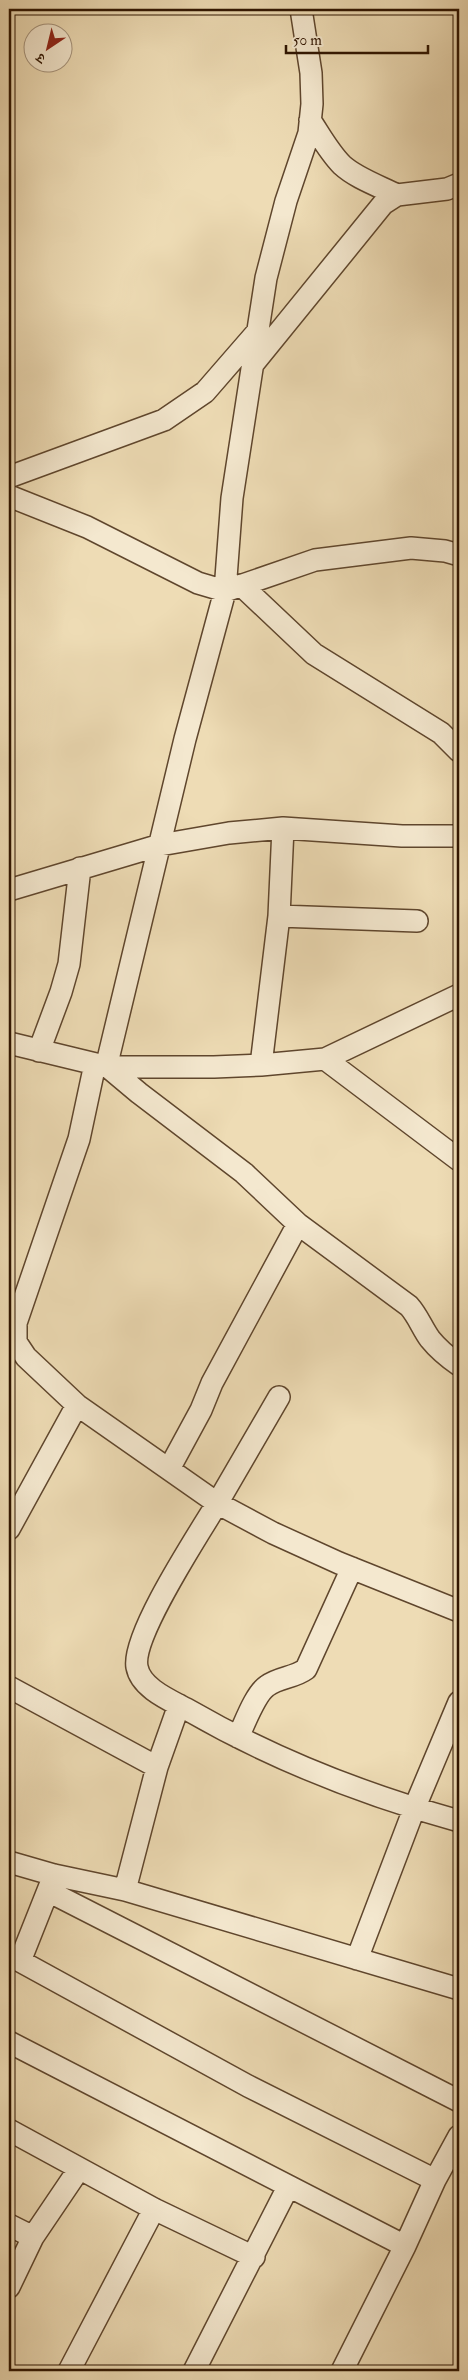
<svg xmlns="http://www.w3.org/2000/svg" width="468" height="2380" viewBox="0 0 468 2380" font-family="'IM FELL Double Pica','Noto Serif Devanagari',serif">
  <style>
    .lines { fill: none; stroke-linecap: round; stroke-linejoin: round }
    .street-casing { stroke: #5f462d; stroke-width: 24 }
    .street { stroke: #f4e8cf; stroke-width: 21 }
  </style>
  <rect width="100%" height="100%" fill="#eedcb5"/>
  <filter id="stains"><feTurbulence type="fractalNoise" baseFrequency=".004" numOctaves="4"/><feColorMatrix values="0 0 0 0 .2 0 0 0 0 .09 0 0 0 0 .02 0 0 0 .5 -.17"/></filter>
  <radialGradient id="worn" r=".72"><stop offset=".6" stop-color="#630" stop-opacity="0"/><stop offset="1" stop-color="#630" stop-opacity=".3"/></radialGradient>
  <g class="lines">
    <!-- street casing -->
    <g class="street-casing">
      <path id="street" d="M301,9L311,73L312,104L309,133L286,201L266,278L232,498L225,591L185,739L109,1055L108,1067L139,1093L244,1173L298,1224L409,1306C418,1316 422,1328 430,1339C438,1349 449,1358 459,1365
        M310,120C320,135 329,152 342,165C356,178 379,186 397,195
        M254,363L383,204L397,195L447,189L459,184
        M9,477L164,420L205,392L258,331
        M9,496L87,527L198,583L225,591L315,560L411,548L445,551L459,555
        M241,585L314,654L441,733L459,751
        M9,890L160,845L229,833L283,828L402,836H459
        M279,916L417,921
        M9,1043L108,1067H214L261,1065L325,1059L459,995
        M39,1051L61,992L69,964L80,868
        M325,1059L459,1160
        M95,1064L79,1139L16,1323V1342L26,1357L77,1405L217,1503L273,1533L339,1563L459,1611
        M261,1065L279,916L283,828
        M279,1397C259,1432 238,1467 218,1502C200,1532 131,1636 137,1667C141,1689 172,1701 190,1711C275,1760 365,1795 459,1821
        M169,1469L201,1410L212,1383L298,1224
        M9,1529L77,1405
        M9,1687L157,1767
        M238,1737C245,1723 255,1694 267,1686C279,1677 294,1678 306,1669L352,1568
        M9,1862L54,1875L125,1890L459,1989
        M125,1890L157,1767L179,1705
        M48,1891L459,2101
        M9,1955L248,2086L435,2180
        M357,1959L414,1809L459,1702
        M20,1961L53,1878
        M9,2042L405,2246
        M9,2130L154,2209L254,2257
        M9,2225L33,2237
        M9,2287L33,2237L79,2169
        M69,2371L154,2209
        M194,2371L288,2187
        M342,2371L405,2246L435,2180L459,2136"/>
    </g>
    <!-- street -->
    <use href="#street" class="street"/>
  </g>
  <!-- margin -->
  <rect width="468" height="2380" fill="none" stroke="#eedcb5" stroke-width="30"/>
  <rect x="10" y="10" width="448" height="2360" fill="none" stroke="#2f1400" stroke-width="2.5"/>
  <rect x="15" y="15" width="438" height="2350" fill="none" stroke="#2f1400"/>
  <!-- north arrow -->
  <g transform="translate(48 48) rotate(215)"><circle r="24" fill="#f4e8cf" stroke="#a5937c"/>
  <path d="M0-4L9 19L0 12L-9 19Z" fill="#8f2418"/>
  <text y="-8" font-size="14" font-weight="bold" text-anchor="middle" fill="#2f1400">उ</text>
  </g>
  <!-- scale -->
  <path d="M286 45v8h142v-8" fill="none" stroke="#2f1400" stroke-width="2.5"/>
  <text x="293" y="45" font-size="15" fill="#2f1400" stroke="#f4e8cf" stroke-width="4" paint-order="stroke">50 m</text>
  <rect width="100%" height="100%" filter="url(#stains)"/>
  <rect width="100%" height="100%" fill="url(#worn)"/>
</svg>
